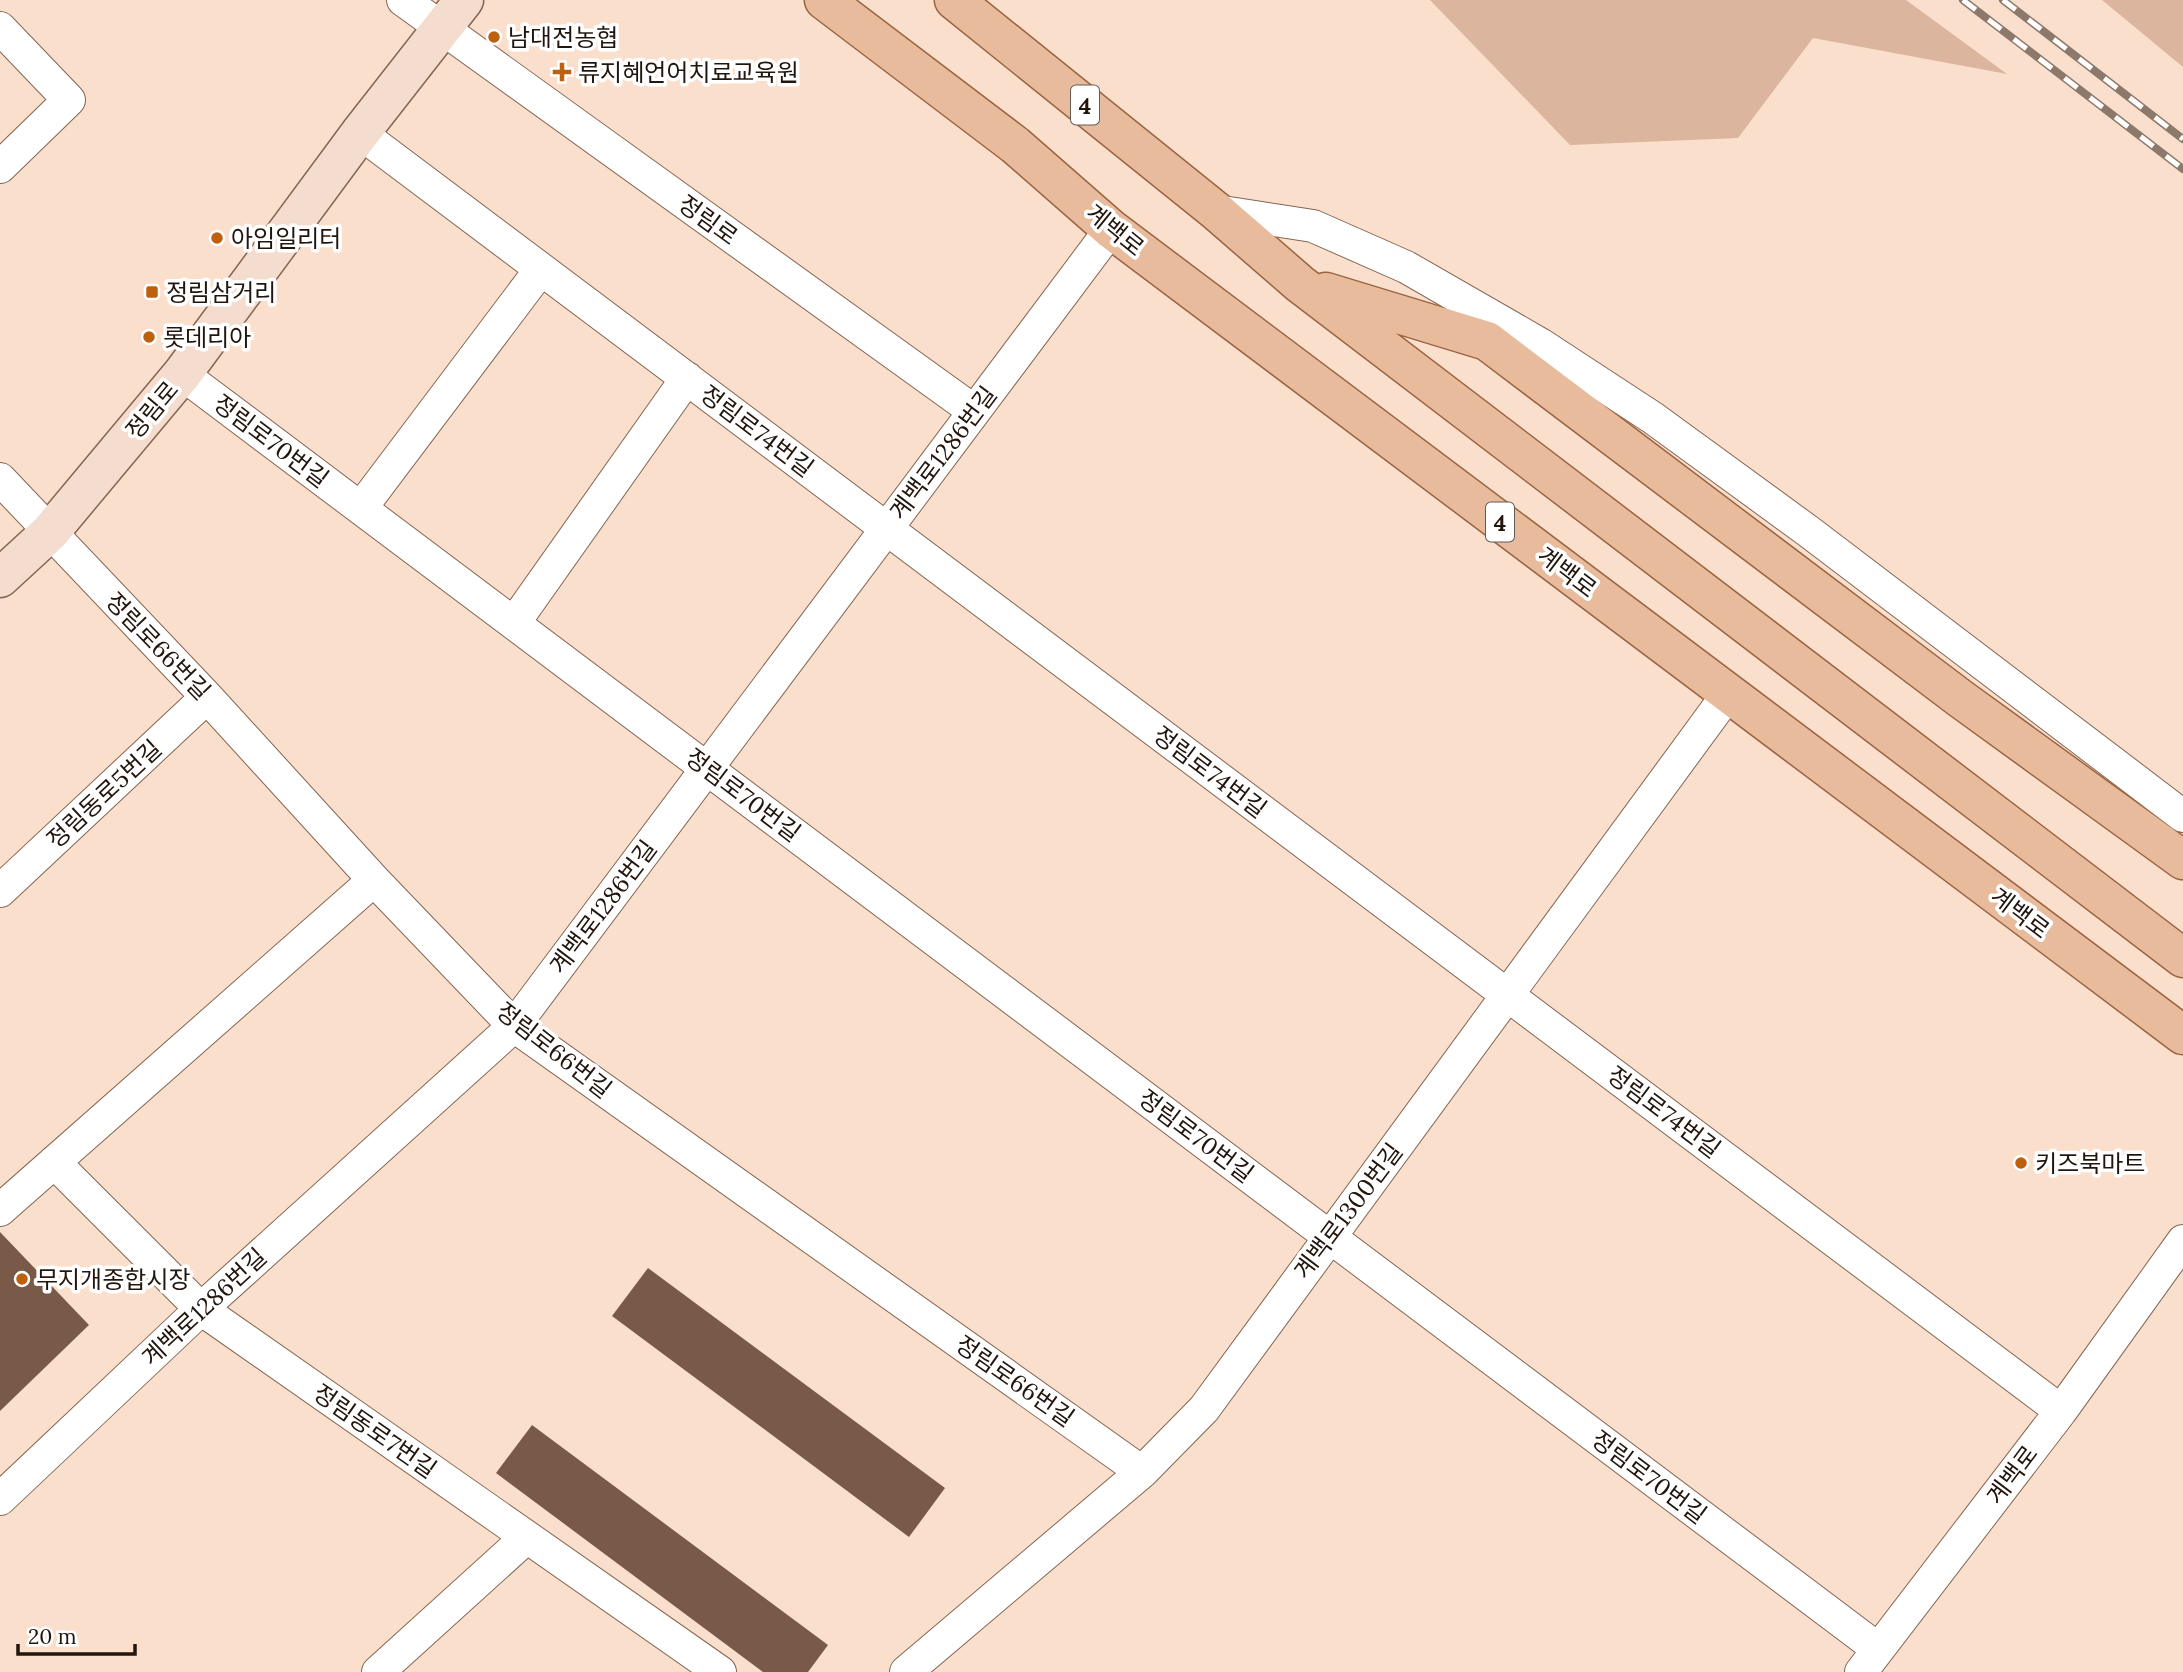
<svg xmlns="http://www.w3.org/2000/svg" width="2183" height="1672" viewBox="0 0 2183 1672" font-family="Lora,'Noto Sans KR',serif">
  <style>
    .green { fill: #dbb59d }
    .building { fill: #795a48 }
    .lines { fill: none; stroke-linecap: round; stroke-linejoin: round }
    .minor-casing { stroke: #846552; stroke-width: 34 }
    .secondary-casing { stroke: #846552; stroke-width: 41 }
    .primary-casing { stroke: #9a6440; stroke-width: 41 }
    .minor { stroke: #fff; stroke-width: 32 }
    .secondary { stroke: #f4ddce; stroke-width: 38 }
    .primary { stroke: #e9bb9d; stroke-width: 38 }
    .rail-casing { stroke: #8d796c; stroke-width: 8 }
    .rail { stroke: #fff; stroke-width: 5; stroke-dasharray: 16; stroke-linecap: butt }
    .poi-dot { fill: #bd610f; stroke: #fff; stroke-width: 2.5 }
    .labels { text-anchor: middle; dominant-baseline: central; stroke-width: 7; stroke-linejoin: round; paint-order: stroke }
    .shield { fill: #fff; stroke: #645b56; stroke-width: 2 }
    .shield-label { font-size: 23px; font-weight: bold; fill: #21150d }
    .poi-label { font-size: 24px; fill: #21150d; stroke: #fff; text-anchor: start }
    .street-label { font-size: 24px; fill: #21150d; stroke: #fff }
  </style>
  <rect width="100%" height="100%" fill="#fbdfcd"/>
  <!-- green -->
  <path class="green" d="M1430,0H1906L2007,74L1813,38L1738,138L1570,145Z
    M2102,0H2183V67Z"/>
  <!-- building -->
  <path class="building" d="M0,1232L89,1325L0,1411Z
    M648,1268L945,1488L909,1537L612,1316Z
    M532,1425L828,1645L808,1672H763L496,1473Z"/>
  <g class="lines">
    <!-- minor casing -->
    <g class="minor-casing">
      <path id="minor" d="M403,0L974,411
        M0,28L69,100L0,167
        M360,133L2061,1411
        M1216,211L1313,226L1406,267L1540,344L1653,418L1808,531L2183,816
        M182,374L1878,1649
        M0,479L207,697L374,880L514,1026L1142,1472
        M361,508L541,269
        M514,623L687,378
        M0,891L207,697
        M54,1162L201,1309L720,1672
        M0,1210L374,880
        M0,1499L201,1309L514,1026L1111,229
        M378,1672L527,1537
        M906,1672L1142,1472L1204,1409L1728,694
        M1861,1672L2061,1411L2183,1241"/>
    </g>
    <!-- secondary casing -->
    <g class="secondary-casing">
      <path id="secondary" d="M0,578L50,532L182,374L360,133L464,0"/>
    </g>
    <!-- primary casing -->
    <g class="primary-casing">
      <path id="primary" d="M824,0L1015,145L1111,229L2183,1035
        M954,0L1216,211L1300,284L2183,958
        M1326,292L1487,341L1961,699L2183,860"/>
    </g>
    <!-- minor -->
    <use href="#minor" class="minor"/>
    <!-- secondary -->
    <use href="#secondary" class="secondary"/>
    <!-- primary -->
    <use href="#primary" class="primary"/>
    <!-- rail casing -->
    <g class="rail-casing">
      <path id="rail" d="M1963,0L2183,169
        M2003,0L2183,139"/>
    </g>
    <!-- rail -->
    <use href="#rail" class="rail"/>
  </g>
  <!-- markers -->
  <g class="poi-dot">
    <circle cx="494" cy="37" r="7"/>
    <path d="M558.5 61.5h7v7h7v7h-7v7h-7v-7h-7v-7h7z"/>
    <circle cx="217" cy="238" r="7"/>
    <rect x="145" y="285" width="14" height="14" rx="3.5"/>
    <circle cx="149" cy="337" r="7"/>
    <circle cx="2021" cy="1163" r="7"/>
    <circle cx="22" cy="1279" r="7"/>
  </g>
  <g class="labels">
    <!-- shield labels -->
    <g class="shield">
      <rect x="1071" y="85.5" width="28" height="39" rx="5"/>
      <rect x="1486" y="502.5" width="28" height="39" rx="5"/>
    </g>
    <g class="shield-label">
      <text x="1085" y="105">4</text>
      <text x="1500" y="522">4</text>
    </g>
    <!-- poi labels -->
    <g class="poi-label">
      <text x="508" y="37">남대전농협</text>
      <text x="578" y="72">류지혜언어치료교육원</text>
      <text x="231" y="238">아임일리터</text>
      <text x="166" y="292">정림삼거리</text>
      <text x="163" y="337">롯데리아</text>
      <text x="2035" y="1163">키즈북마트</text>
      <text x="36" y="1279">무지개종합시장</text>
    </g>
    <!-- street labels -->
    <g class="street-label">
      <text transform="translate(708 220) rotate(36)">정림로</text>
      <text transform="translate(1115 230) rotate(39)">계백로</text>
      <text transform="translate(152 410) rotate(-50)">정림로</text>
      <text transform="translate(757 431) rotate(37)">정림로74번길</text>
      <text transform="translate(271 441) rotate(37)">정림로70번길</text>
      <text transform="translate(943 453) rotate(-53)">계백로1286번길</text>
      <text transform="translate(1567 572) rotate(37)">계백로</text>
      <text transform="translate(158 646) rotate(46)">정림로66번길</text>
      <text transform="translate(1210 772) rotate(37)">정림로74번길</text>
      <text transform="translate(104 794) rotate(-43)">정림동로5번길</text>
      <text transform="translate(743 795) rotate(37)">정림로70번길</text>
      <text transform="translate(603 907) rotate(-53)">계백로1286번길</text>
      <text transform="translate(2020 913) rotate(37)">계백로</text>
      <text transform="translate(554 1050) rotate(38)">정림로66번길</text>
      <text transform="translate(1664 1112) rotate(37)">정림로74번길</text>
      <text transform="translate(1196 1136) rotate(37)">정림로70번길</text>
      <text transform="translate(1348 1211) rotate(-53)">계백로1300번길</text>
      <text transform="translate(204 1307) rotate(-43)">계백로1286번길</text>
      <text transform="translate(1015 1381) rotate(35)">정림로66번길</text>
      <text transform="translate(375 1431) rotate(35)">정림동로7번길</text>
      <text transform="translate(2012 1475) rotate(-53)">계백로</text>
      <text transform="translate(1649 1477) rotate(37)">정림로70번길</text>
    </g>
  </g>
  <!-- scale -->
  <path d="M18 1644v10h117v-10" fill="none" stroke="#21150d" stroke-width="3.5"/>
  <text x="28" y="1644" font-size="21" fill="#21150d" stroke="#ffffff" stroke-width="5" paint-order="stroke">20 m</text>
</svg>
